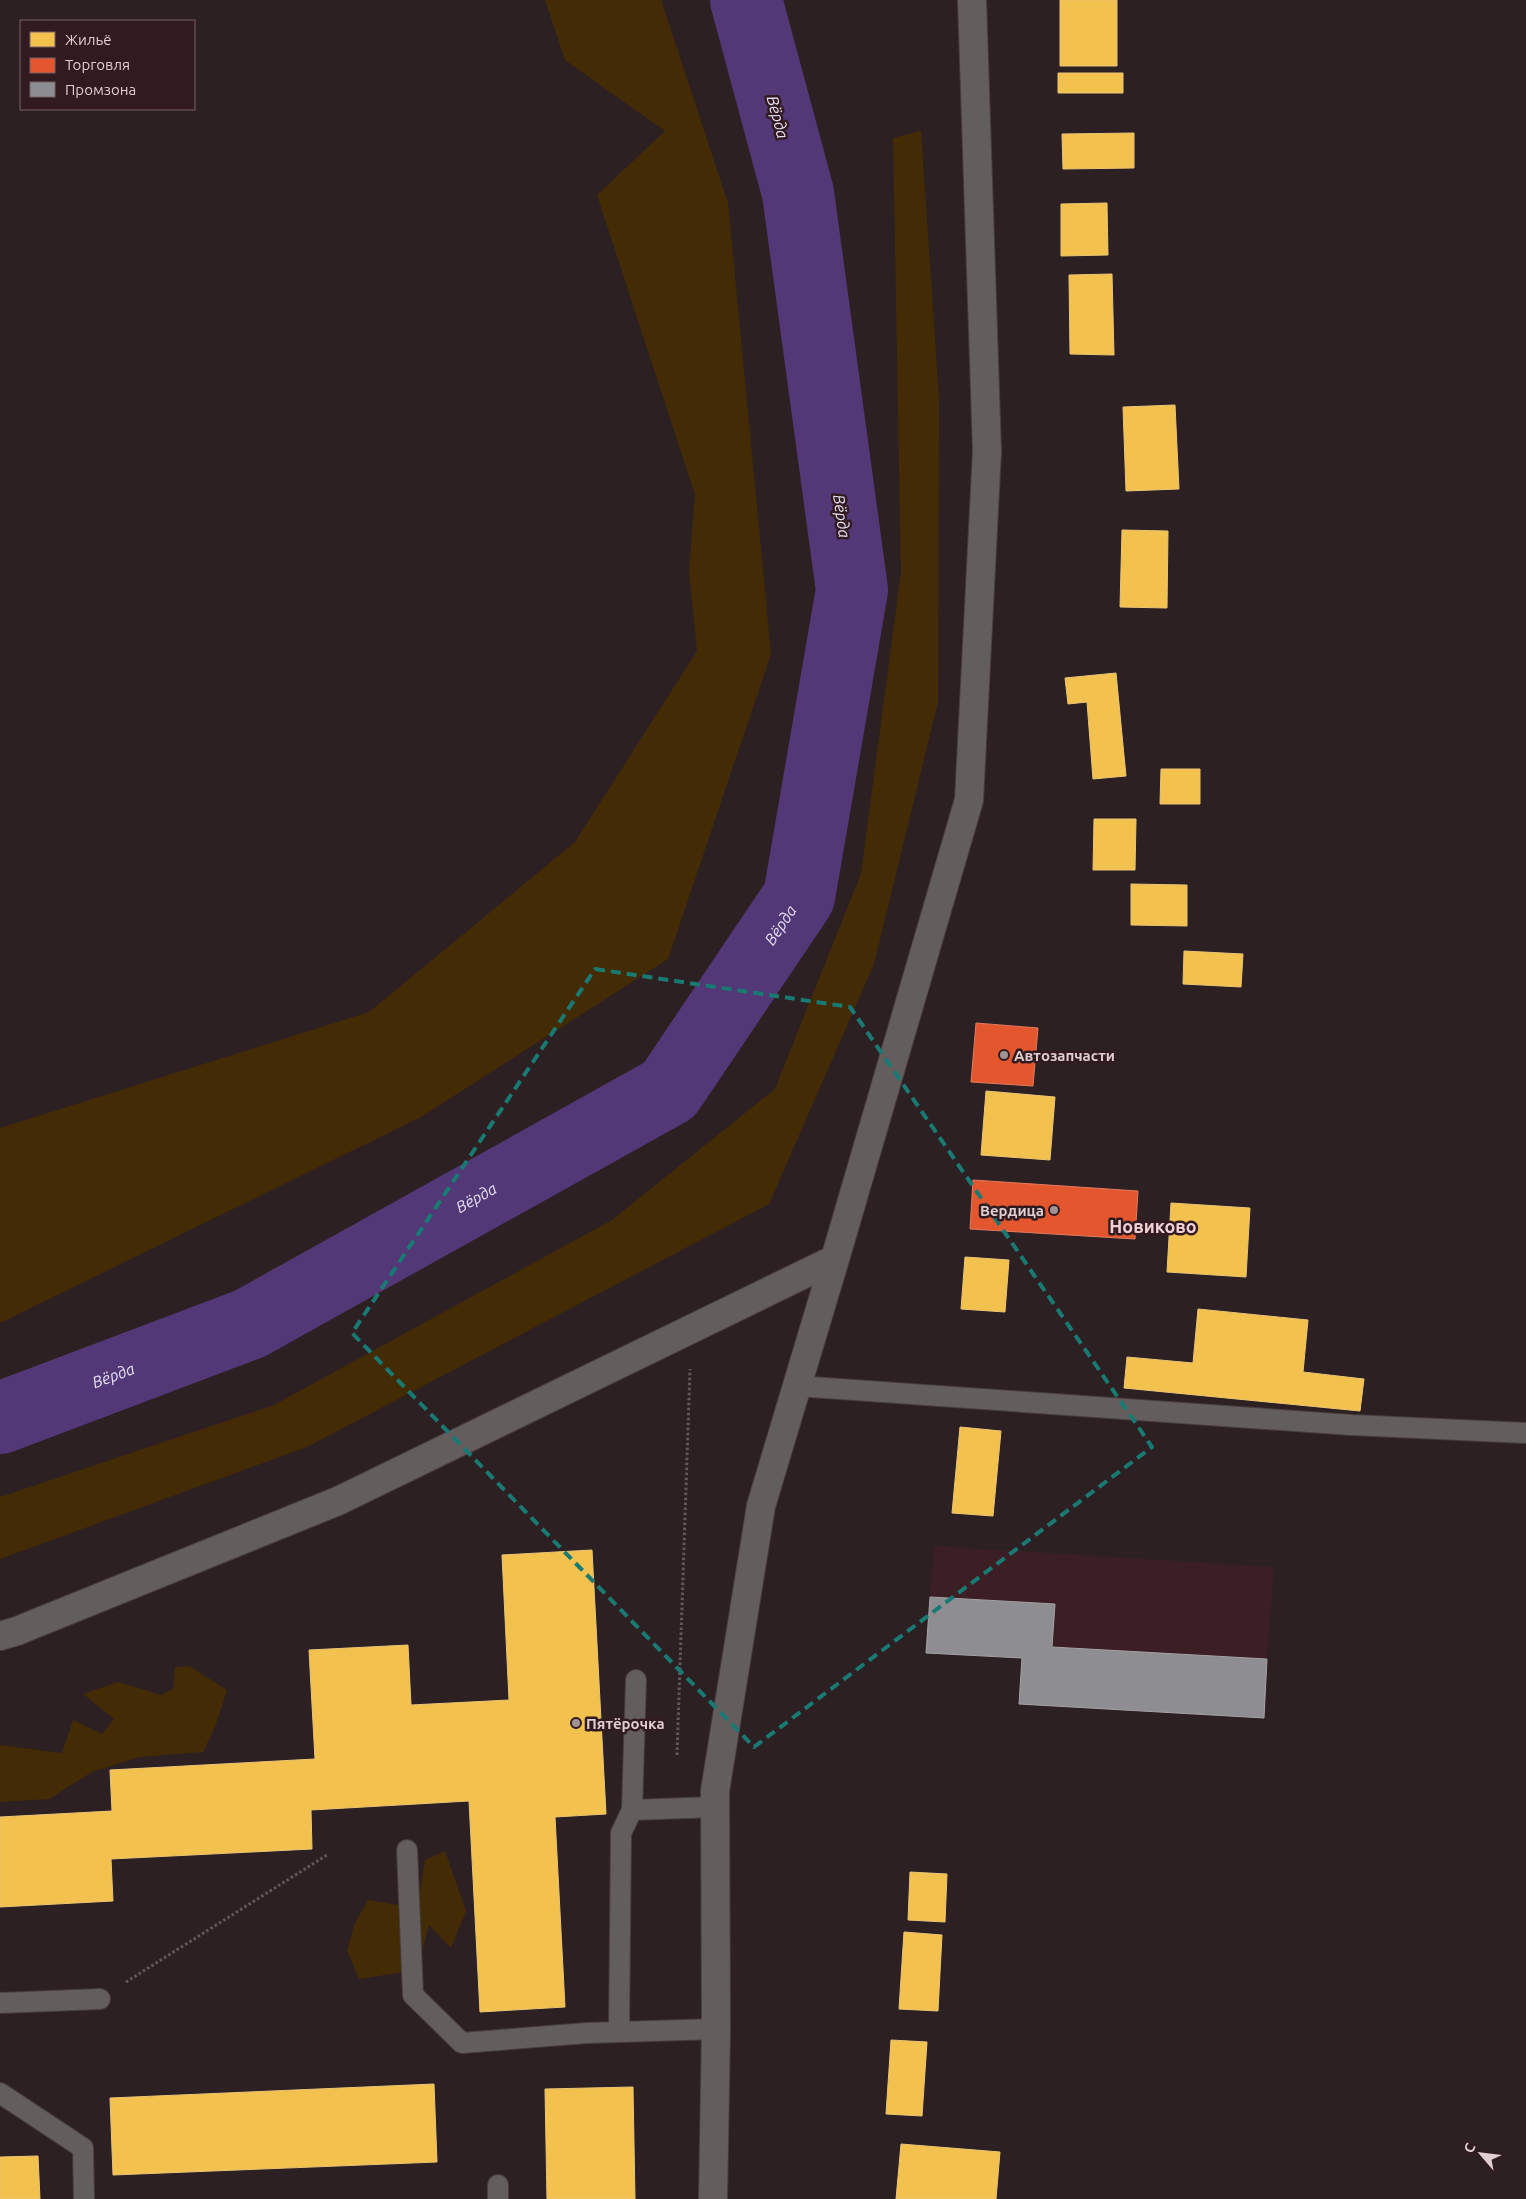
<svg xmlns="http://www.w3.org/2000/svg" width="1526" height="2199" viewBox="0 0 1526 2199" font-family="Ubuntu,sans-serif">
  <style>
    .built { fill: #3b1f25 }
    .green { fill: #432b05 }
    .homes { fill: #f2c14e; stroke: #ecc575 }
    .shops { fill: #e4572e; stroke: #e27b5f }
    .industry { fill: #8d8d92; stroke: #a6a1a5 }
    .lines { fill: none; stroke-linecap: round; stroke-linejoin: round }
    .river { stroke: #523877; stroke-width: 72 }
    .service-casing { stroke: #493d40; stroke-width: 22 }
    .tertiary-casing { stroke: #493d40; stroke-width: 30 }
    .path { stroke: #615a5a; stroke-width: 3; stroke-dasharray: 2.5 2.5; stroke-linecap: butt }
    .service { stroke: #635e5d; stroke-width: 20 }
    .tertiary { stroke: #635e5d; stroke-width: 28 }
    .marked { fill: none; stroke: #197a73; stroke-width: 4; stroke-dasharray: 10 6; stroke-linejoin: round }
    .poi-dot { fill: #a19294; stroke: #321b20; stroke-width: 2 }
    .labels { text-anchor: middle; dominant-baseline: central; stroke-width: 5; stroke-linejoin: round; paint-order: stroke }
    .poi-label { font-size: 15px; font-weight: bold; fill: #dfcfd1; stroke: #321b20; text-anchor: start }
    .water-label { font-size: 16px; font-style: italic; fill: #e6e0f5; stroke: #321b20 }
    .quarter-label { font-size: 18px; font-weight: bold; fill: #f2d1d6; stroke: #321b20 }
  </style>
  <rect width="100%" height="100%" fill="#2d2023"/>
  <!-- built -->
  <path class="built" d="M934,1546L1274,1567L1267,1659L1052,1647L1054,1604L930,1597Z"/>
  <!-- green -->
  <path class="green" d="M545,0H661L728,203L771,654L668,959L421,1117L0,1323V1128L369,1012L575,842L697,651L689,571L695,495L597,195L665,131L565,60Z
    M921,131L939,399L938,702L874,964L769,1204L307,1447L0,1559V1497L274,1405L612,1220L775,1089L861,874L901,572L893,138Z
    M189,1666L227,1690L215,1727L203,1752L140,1757L92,1772L49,1799L0,1802V1745L62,1753L73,1720L102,1734L114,1719L83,1694L118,1682L161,1695L173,1689L175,1667Z
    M445,1851L466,1911L451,1948L429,1925L417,1970L359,1979L347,1950L355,1923L368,1900L398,1905L419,1896L425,1860Z"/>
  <!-- homes -->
  <path class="homes" d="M1060,0H1117V66H1060Z
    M1058,73H1123V93H1058Z
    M1134,133V168L1063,169L1062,134Z
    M1107,203L1108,255L1061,256V204Z
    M1112,274L1114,355L1070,354L1069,275Z
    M1175,405L1179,489L1126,491L1123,407Z
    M1122,530L1168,531L1167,608L1120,607Z
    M1116,673L1126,776L1093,779L1087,702L1068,704L1065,678Z
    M1161,769H1200V804H1160Z
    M1094,819H1136L1135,870H1093Z
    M1131,884L1187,885V926L1131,925Z
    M1184,951L1243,954L1241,987L1183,984Z
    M986,1091L1055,1097L1050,1160L981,1155Z
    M1171,1203L1250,1208L1246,1277L1167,1272Z
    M965,1257L1009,1260L1005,1312L961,1309Z
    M1198,1309L1308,1320L1303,1372L1364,1379L1360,1411L1124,1388L1127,1357L1193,1363Z
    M960,1427L1001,1431L993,1516L952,1513Z
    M592,1550L606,1814L555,1817L565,2007L480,2012L469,1801L311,1810L312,1849L111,1859L113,1901L0,1907V1817L112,1811L110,1770L315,1759L309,1650L408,1645L411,1705L509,1700L502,1555Z
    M910,1872L947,1874L945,1922L908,1920Z
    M904,1932L942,1935L938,2011L899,2009Z
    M891,2040L927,2042L922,2116L886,2114Z
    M434,2084L437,2162L113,2175L110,2098Z
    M633,2087L635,2199H547L545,2089Z
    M901,2144L1000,2152L996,2199H896Z
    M38,2156L40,2199H0V2157Z"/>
  <!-- shops -->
  <path class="shops" d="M976,1023L1038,1028L1033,1086L971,1082Z
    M973,1180L1138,1191L1135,1239L970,1229Z"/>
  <!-- industry -->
  <path class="industry" d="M930,1597L1055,1604L1052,1647L1267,1659L1264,1718L1019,1704L1022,1658L926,1653Z"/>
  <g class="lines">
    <!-- river -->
    <path class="river" id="s1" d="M0,1418L249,1324L669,1090L799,897L852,590L798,193L746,0"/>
    <!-- service casing -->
    <g class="service-casing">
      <path id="service" d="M797,1386L1352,1425L1526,1433
        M632,1810L715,1807
        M407,1850L413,1995L462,2043L587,2033L716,2029
        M0,2003L100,1999
        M619,2032L621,1833L632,1810L636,1680
        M0,2093L83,2148L84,2199
        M498,2185V2199"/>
    </g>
    <!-- tertiary casing -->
    <g class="tertiary-casing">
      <path id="tertiary" d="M0,1636L17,1631L338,1501L835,1259L969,800L987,451L972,0
        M713,2199L716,2029L715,1791L761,1506L835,1259"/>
    </g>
    <!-- path -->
    <path class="path" d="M677,1755L690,1369
      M126,1982L327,1855"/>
    <!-- service -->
    <use href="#service" class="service"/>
    <!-- tertiary -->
    <use href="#tertiary" class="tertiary"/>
  </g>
  <!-- marked area -->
  <path class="marked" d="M595,969L850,1007L1152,1447L754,1747L352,1333Z"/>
  <!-- markers -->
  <g class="poi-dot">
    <circle cx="1004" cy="1055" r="5"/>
    <circle cx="1054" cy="1210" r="5"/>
    <circle cx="576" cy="1723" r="5"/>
  </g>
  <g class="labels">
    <!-- poi labels -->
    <g class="poi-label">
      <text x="1014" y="1055">Автозапчасти</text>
      <text x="1044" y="1210" text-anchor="end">Вердица</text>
      <text x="586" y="1723">Пятёрочка</text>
    </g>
    <!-- water labels -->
    <g class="water-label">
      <text transform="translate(778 117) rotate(75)">Вёрда</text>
      <text transform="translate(842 516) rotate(82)">Вёрда</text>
      <text stroke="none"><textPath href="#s1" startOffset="946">Вёрда</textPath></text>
      <text stroke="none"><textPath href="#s1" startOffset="526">Вёрда</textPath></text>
      <text stroke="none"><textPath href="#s1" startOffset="121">Вёрда</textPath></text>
    </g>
    <!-- quarter labels -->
    <g class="quarter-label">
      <text x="1153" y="1226">Новиково</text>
    </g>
  </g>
  <!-- legend -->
  <rect x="20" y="20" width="175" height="90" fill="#321b20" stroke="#776367"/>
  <rect x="30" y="32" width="25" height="15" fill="#f2c14e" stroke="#776367"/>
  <text x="65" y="45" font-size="15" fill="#dfcfd1">Жильё</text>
  <rect x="30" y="58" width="25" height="15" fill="#e4572e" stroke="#776367"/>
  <text x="65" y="70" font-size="15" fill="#dfcfd1">Торговля</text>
  <rect x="30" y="82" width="25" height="15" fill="#8d8d92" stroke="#776367"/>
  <text x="65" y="95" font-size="15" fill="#dfcfd1">Промзона</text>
  <!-- north arrow -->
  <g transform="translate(1481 2154) rotate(298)" stroke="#321b20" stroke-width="4" paint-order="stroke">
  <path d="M0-4L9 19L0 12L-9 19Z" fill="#dfcfd1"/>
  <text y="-8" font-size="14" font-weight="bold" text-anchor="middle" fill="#dfcfd1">С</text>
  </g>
</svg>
